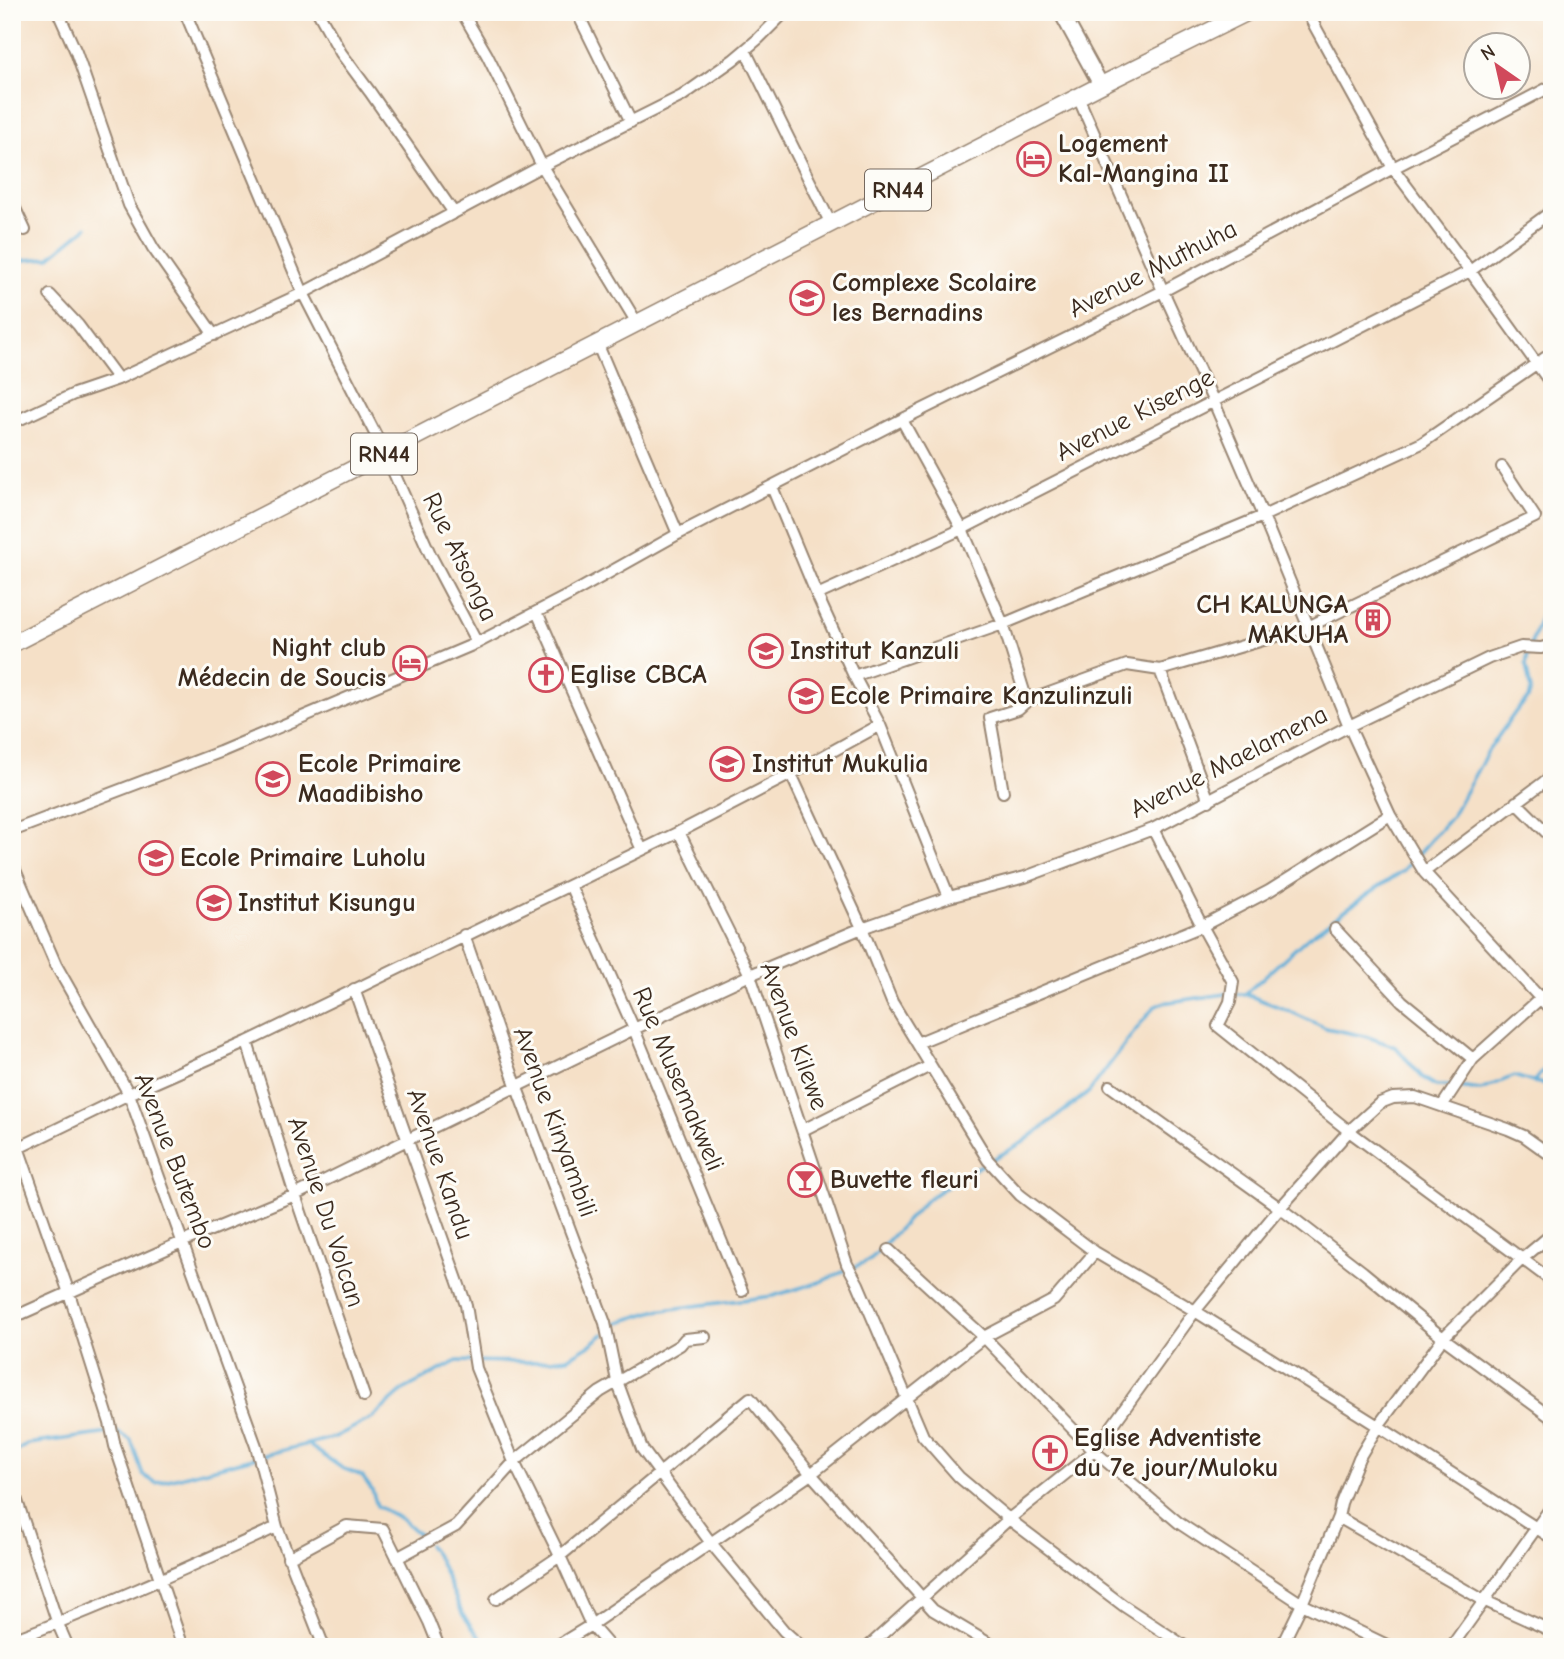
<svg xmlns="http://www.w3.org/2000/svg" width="1564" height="1659" viewBox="0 0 1564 1659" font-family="'Comic Neue',sans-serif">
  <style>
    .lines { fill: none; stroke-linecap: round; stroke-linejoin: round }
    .stream { stroke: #5dadd8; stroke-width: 3.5 }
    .street-casing { stroke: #988572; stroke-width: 14 }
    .secondary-casing { stroke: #988572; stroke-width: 18 }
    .primary-casing { stroke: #988572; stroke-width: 19 }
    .street { stroke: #fff; stroke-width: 10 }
    .secondary { stroke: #fff; stroke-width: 14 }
    .primary { stroke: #fff; stroke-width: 16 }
    .labels { text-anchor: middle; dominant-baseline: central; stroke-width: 6; stroke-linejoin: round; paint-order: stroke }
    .shield { fill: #fdfcf7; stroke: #75695f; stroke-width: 2 }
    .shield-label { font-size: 24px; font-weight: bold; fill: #3b2a1e }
    .poi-label { font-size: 26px; font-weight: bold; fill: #3b2a1e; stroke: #fdfcf7; text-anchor: start }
    .street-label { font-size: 26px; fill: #3b2a1e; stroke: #fdfcf7 }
  </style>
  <rect width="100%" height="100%" fill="#fdfcf7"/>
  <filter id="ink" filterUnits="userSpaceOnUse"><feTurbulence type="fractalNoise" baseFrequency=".0143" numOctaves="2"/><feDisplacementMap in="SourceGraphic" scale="14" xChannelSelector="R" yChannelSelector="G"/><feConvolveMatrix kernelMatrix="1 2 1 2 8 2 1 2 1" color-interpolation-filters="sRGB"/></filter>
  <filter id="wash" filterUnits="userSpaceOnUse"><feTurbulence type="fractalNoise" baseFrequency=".00686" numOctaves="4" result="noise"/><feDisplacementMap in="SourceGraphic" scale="28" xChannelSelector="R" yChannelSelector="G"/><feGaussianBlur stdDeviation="1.57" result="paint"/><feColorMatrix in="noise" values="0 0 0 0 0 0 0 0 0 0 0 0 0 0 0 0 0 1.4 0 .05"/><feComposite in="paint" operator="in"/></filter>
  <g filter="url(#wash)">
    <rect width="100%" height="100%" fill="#f5e0c7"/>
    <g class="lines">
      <!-- stream -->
      <path class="stream" d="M12,264L24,260L49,258L87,227
        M1245,994L1307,938L1368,894L1403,871L1452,816L1488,751L1516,711L1528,699L1531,690L1526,666L1528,653L1552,584
        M1533,1082L1552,1061
        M610,1329L616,1323L655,1311L773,1296L820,1282L870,1260L925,1201L955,1180L1022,1143L1089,1092L1127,1041L1154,1007L1162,1003L1226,994H1245L1287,1010L1326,1028L1365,1036L1396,1047L1422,1077L1436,1086H1450L1481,1090L1514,1076L1533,1082L1552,1085
        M307,1444L342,1468L362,1476L372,1490L377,1506L403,1520L424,1539
        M12,1455L27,1444L117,1432L131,1440L143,1475L156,1483L335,1437L372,1418L405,1389L457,1361L532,1362L568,1358L591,1344L604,1334
        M428,1545L439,1560L463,1615L487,1647"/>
    </g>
  </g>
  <g filter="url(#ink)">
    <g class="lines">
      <!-- street casing -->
      <g class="street-casing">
        <path id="street" d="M58,12L76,52L129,205L153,248L214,335
          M185,12L303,293L385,453L431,556L477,643
          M318,12L341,53L370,92L454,213
          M462,12L487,55L542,166L637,323
          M577,12L631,122
          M1307,12L1393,168L1470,271L1552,385
          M745,50L831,224
          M1078,97L1163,291L1213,400L1263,516L1349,726L1390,815L1424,872L1552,1011
          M12,202L25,230
          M50,295L78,325L118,379
          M597,343L678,534
          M902,420L962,529L1003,624L1027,701
          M12,423L74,394L118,379L303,293L542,166L682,96L733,60L758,39L785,12
          M772,487L817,595L854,676L880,725L949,897
          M817,595L962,529L1470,271L1552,211
          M537,612L642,850
          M1160,670L1209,801
          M854,676L1003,624L1263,516L1422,443L1552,353
          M791,774L862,928L892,1002L988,1160L1020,1195L1095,1252L1195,1311L1257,1350L1378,1426L1552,1538
          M1003,792L990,718L1018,709L1027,701L1127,665L1160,670L1308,627L1535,517L1502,467
          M1516,802L1552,838
          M1153,829L1202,926L1233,982L1230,1002L1218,1026L1349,1131L1552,1281
          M12,831L220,752L477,643L571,594L678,534L897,422L1163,291L1393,168L1552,86
          M679,832L750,975L847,1264L858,1284L923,1436L959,1477L1009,1519L1124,1606L1186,1647
          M12,863L56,965L129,1094L256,1446L277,1527L324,1647
          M1424,872L1552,776
          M570,885L634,1029L742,1291
          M1335,929L1402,1001L1473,1059
          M464,935L517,1088L605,1323L617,1381L642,1449L711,1543L745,1584L784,1631L802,1647
          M354,989L466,1305L476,1368L514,1462L560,1556L591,1625L610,1647
          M247,1042L295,1195L364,1396
          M917,1043L1202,926L1269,891L1390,815
          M1110,1086L1280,1208L1363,1272L1443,1338L1552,1418
          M1442,1106L1473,1059L1552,988
          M12,1130L69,1293L110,1423L115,1446L183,1647
          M803,1130L930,1066
          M12,1151L129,1094L247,1042L679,832L791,774L880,725
          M889,1250L984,1337L1094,1451L1179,1523L1302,1604L1391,1647
          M12,1318L182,1242L295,1195L634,1029L750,975L862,928L949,897L1025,877L1153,829L1349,726L1489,658L1521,647L1541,648L1552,645
          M12,1486L58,1624L68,1647
          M1338,1517L1483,1600L1552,1631
          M288,1558L347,1526L383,1529L429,1622L439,1647
          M397,1558L456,1526L514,1462L600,1392L680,1345L685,1339L705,1337
          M496,1599L560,1556L750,1398L811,1474L933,1610L995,1647
          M12,1640C102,1607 189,1567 277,1527
          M555,1647L591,1625L811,1474L984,1337L1054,1300L1095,1252
          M868,1647L1009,1519L1094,1451L1195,1311L1280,1208L1349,1131L1380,1103L1393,1098L1415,1097L1508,1129L1524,1136L1552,1156
          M1281,1647L1302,1604L1338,1517L1341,1503L1359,1458L1378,1426L1443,1338L1522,1259L1552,1234
          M1451,1647L1552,1506"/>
      </g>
      <!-- secondary casing -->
      <g class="secondary-casing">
        <path id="secondary" d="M1061,12L1101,85"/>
      </g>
      <!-- primary casing -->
      <g class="primary-casing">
        <path id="primary" d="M12,644L1101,85L1248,12"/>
      </g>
      <!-- street -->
      <use href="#street" class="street"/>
      <!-- secondary -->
      <use href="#secondary" class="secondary"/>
      <!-- primary -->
      <use href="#primary" class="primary"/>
    </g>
  </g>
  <!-- icons -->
  <defs>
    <g id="hotel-ring" transform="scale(1.75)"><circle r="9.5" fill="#fdfcf7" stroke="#d1495b" stroke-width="1.5"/><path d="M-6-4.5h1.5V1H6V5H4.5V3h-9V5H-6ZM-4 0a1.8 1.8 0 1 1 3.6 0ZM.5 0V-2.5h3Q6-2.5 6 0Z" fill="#d1495b"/></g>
    <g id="school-ring" transform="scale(1.75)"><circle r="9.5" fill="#fdfcf7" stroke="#d1495b" stroke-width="1.5"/><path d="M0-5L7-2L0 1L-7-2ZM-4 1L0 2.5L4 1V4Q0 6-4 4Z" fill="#d1495b"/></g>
    <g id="building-ring" transform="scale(1.75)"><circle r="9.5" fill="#fdfcf7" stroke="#d1495b" stroke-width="1.5"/><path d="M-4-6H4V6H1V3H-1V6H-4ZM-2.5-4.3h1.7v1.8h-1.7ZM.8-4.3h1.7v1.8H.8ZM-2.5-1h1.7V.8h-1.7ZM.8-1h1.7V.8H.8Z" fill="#d1495b"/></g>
    <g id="church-ring" transform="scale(1.75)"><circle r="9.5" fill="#fdfcf7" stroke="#d1495b" stroke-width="1.5"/><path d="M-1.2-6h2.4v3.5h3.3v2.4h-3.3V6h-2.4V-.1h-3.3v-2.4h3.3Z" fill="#d1495b"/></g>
    <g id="bar-ring" transform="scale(1.75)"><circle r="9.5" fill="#fdfcf7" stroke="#d1495b" stroke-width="1.5"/><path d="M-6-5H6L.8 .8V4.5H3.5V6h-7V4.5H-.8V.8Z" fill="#d1495b"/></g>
  </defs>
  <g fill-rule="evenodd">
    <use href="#hotel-ring" x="1034" y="159"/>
    <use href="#school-ring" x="807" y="298"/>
    <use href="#building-ring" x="1373" y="620"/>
    <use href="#school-ring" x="766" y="651"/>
    <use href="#hotel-ring" x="410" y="663"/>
    <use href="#church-ring" x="546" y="675"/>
    <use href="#school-ring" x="806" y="696"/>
    <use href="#school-ring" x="727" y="764"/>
    <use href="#school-ring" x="273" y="779"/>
    <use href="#school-ring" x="156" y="858"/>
    <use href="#school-ring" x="214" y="903"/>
    <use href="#bar-ring" x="805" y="1180"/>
    <use href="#church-ring" x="1050" y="1453"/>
  </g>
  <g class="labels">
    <!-- shield labels -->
    <g class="shield">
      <rect x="865" y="169.5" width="66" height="41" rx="5"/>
      <rect x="351" y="433.5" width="66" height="41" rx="5"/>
    </g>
    <g class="shield-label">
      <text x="898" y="190">RN44</text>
      <text x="384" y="454">RN44</text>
    </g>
    <!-- poi labels -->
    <g class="poi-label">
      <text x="1058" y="144">Logement<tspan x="1058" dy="30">Kal-Mangina II</tspan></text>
      <text x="832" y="283">Complexe Scolaire<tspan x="832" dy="30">les Bernadins</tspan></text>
      <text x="1348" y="605" text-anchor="end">CH KALUNGA<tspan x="1348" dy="30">MAKUHA</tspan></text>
      <text x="386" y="648" text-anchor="end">Night club<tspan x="386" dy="30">Médecin de Soucis</tspan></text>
      <text x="790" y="651">Institut Kanzuli</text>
      <text x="570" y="675">Eglise CBCA</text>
      <text x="830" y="696">Ecole Primaire Kanzulinzuli</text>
      <text x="298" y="764">Ecole Primaire<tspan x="298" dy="30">Maadibisho</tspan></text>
      <text x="752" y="764">Institut Mukulia</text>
      <text x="180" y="858">Ecole Primaire Luholu</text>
      <text x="238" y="903">Institut Kisungu</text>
      <text x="830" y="1180">Buvette fleuri</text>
      <text x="1074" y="1438">Eglise Adventiste<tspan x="1074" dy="30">du 7e jour/Muloku</tspan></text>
    </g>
    <!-- street labels -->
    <g class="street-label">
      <text transform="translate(1153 269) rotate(-27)">Avenue Muthuha</text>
      <text transform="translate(1135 415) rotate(-27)">Avenue Kisenge</text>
      <text transform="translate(460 557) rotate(64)">Rue Atsonga</text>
      <text transform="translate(1229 762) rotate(-27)">Avenue Maelamena</text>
      <text transform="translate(794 1036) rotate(70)">Avenue Kilewe</text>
      <text transform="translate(678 1079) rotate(67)">Rue Musemakweli</text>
      <text transform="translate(555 1122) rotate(70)">Avenue Kinyambili</text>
      <text transform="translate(175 1161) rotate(69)">Avenue Butembo</text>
      <text transform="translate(440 1164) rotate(71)">Avenue Kandu</text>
      <text transform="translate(326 1212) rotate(72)">Avenue Du Volcan</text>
    </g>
  </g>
  <!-- margin -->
  <rect width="1564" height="1659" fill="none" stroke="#fdfcf7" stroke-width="42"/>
  <!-- north arrow -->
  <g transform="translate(1497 66) rotate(326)"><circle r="33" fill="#fdfcf7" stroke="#afa8a0" stroke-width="2"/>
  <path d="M0-5L12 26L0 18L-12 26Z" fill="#d1495b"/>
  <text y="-10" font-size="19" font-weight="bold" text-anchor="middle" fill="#3b2a1e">N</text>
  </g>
</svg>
